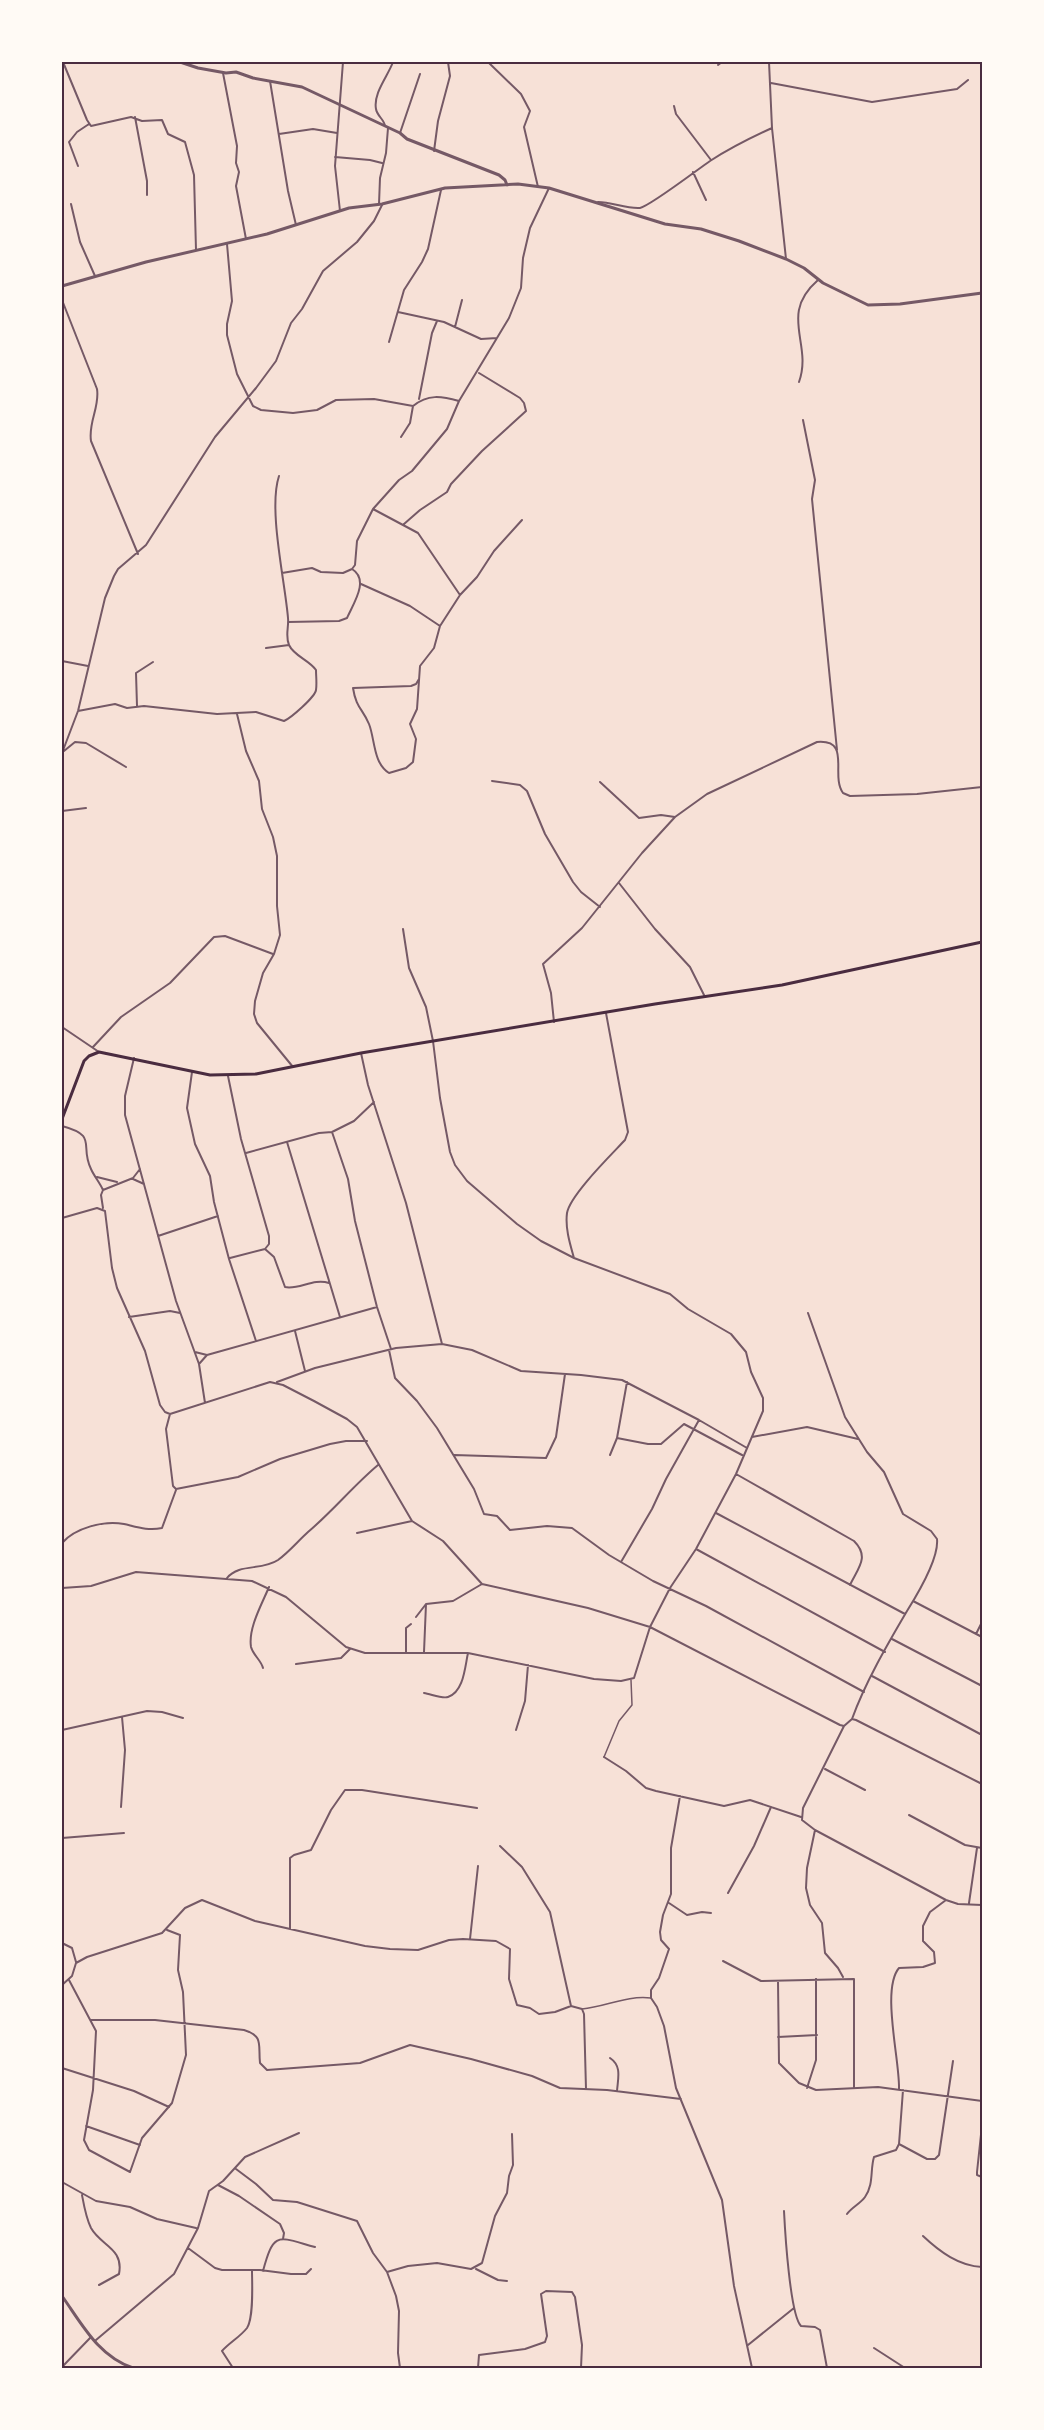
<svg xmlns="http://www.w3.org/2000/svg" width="1044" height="2430" viewBox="0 0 1044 2430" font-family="'Asap Condensed',sans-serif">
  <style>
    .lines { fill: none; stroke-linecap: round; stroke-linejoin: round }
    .pedestrian { stroke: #755966; stroke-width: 1.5 }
    .minor { stroke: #755966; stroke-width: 2 }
    .tertiary { stroke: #755966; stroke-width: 3 }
    .secondary { stroke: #4a2c40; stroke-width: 3 }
    .neatline { fill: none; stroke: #4a2c40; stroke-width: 2 }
  </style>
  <rect width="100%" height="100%" fill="#f7e1d7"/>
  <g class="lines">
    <!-- pedestrian -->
    <path class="pedestrian" d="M604,1757L619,1721L632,1705L631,1680
      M582,2009C606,2007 626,1995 651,1998"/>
    <!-- minor -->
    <path class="minor" d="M63,62L87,120L91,126L131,117L142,121L162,120L168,134L185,142L194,175L196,250
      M488,62L521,94L530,111L524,127L538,187
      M769,62L772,128L786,259
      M718,65L722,62
      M223,73L237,146L236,163L239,172L236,186L246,239
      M270,81L288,191L296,225
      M771,83L872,102L957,89L968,80
      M674,106L676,114L711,160
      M135,117L147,181V195
      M385,126C384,119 377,116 376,109C373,93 388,76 393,62
      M400,133L420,74
      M279,134L313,129L337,133
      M434,151L438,121L450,76L448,62
      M335,157L370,160L382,163
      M78,166L69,142L77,132L89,124
      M693,172L706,200
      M598,202C612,202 626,209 640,208C650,206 697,170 710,161C730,148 750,138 772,128
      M71,204L80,242L95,276
      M379,204L380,178L386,153L388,128
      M340,211L335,166L343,62
      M227,244L232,301L227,324V335L237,374L253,406L261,410L293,413L317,410L336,400L374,399L413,406C428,394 441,396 459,401
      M62,300L97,389C100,407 88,422 91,441L138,554
      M398,312L444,322L481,339L497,338
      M455,327L462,300
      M389,342L404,290L422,262L428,249L441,190
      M799,382C813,343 778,315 818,280
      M419,399L432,333L437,321
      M803,420L815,480L812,499L837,750
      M401,437L410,423L413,406
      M373,509L418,533L460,595
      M404,524L420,510L447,492L451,484L482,451L526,411L524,403L520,398L479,373
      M282,573L312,568L321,572L343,573L352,569L355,565L357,541L373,509L399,480L412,471L447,429L459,401L509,318L521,288L523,258L530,228L549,188
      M361,584L410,606L440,626
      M288,622L339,621L347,618C353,604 370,580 352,569
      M266,648L289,645
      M62,661L88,666
      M419,679L416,684L411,686L353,688C356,708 363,709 369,724C375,739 373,763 389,773L406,768L413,762L416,739L410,724L417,709L420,666L434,648L440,626L460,595L477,577L494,551L522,520
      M137,706L136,673L153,662
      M78,711L115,704L127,708L144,706L217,714L256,712L284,721C291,718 315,697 316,690C317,684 316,676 316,670C309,660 294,656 289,645C285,636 289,627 288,618C285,581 268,509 279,476
      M237,714L246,751L259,781L262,809L273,837L277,856V906L280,935L274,954L263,973L255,1001L254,1014L257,1023L293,1067
      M64,751L75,742L86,743L126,767
      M62,753L78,711L105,598L114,576L118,569L146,545L215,437L256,388L276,361L291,323L302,309L323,271L357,242L374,221L382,205
      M492,781L520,785L527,791L545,834L573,882L581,892L600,907
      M600,782L639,818L661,815L675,817
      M62,811L86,808
      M619,883L655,929L690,967L705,997
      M554,1022L551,993L543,964L582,928L642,853L675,817L707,794L817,742C852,739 830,775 843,793L850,796L917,794L982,787
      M62,1027L99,1052
      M93,1047L121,1017L170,983L214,937L225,936L273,954
      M361,1053L368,1085L406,1203L442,1344
      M134,1058L125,1096V1115L176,1301L199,1364L205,1403
      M192,1072L187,1108L195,1144L210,1176L214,1202L229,1259L256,1341
      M228,1076L241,1139L269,1236V1244L265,1249L230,1258
      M62,1126C99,1136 79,1145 91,1169C94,1176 100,1183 103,1190
      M332,1132L348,1179L355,1221L377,1307L391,1349
      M287,1142L340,1317
      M246,1153L319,1133L332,1132L354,1121L374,1102
      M97,1177L117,1182
      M133,1179L144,1184
      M103,1208L101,1195L103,1190L133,1178L140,1169
      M62,1218L97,1208L105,1211L112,1268L117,1288L145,1351L160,1405L165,1412L170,1414L270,1382L283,1385L314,1401L347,1419L357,1427L412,1521L443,1541L482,1584L588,1608L650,1627L840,1725L844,1726L852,1719L856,1720L982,1784
      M158,1236L218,1216
      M265,1249L274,1257L285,1287C299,1290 313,1278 329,1283
      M574,1258C570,1244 565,1228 567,1213C570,1195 612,1154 625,1140L628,1132L606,1013
      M808,1313L845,1417L867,1452L884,1472L903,1514L931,1531L937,1539C939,1558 917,1595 907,1611C887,1645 865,1683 852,1719
      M129,1317L170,1311L180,1313
      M295,1331L305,1371
      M389,1350L395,1378L417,1401L437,1428L474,1489L484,1514L497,1516L510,1530L547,1526L572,1528L609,1555L653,1581L706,1606L864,1692
      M195,1352L207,1355L377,1307
      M199,1364L207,1355
      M277,1382L315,1368L396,1348L442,1344L472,1350L521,1371L581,1375L622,1380L699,1420L747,1448
      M170,1414L166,1429L173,1486L176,1489L238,1477L280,1459L330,1444L346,1441H367
      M752,1437L807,1427L858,1439
      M617,1438L648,1444H661L684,1424L742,1455
      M454,1455L546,1458L556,1437L565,1374
      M610,1455L617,1438L627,1382
      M736,1474L854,1541C870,1557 858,1568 850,1585
      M716,1513L905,1614
      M357,1533L412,1521
      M62,1543C75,1528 104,1520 124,1524C137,1527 148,1531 162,1528L176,1490
      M696,1549L885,1652
      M621,1562L652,1509L666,1479L699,1420
      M227,1578C239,1563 262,1571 278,1560C289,1552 298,1541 308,1532C333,1511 353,1486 378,1465
      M62,1588L91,1586L136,1572L252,1581L286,1597L346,1647L365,1653H468L594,1679L621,1681L634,1678L650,1627L670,1588L696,1549L736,1474L763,1411V1398L751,1372L746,1352L731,1334L688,1309L670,1294L574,1258L541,1241L517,1224L467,1181L455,1165L450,1152L440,1098L433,1041L426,1007L409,968L403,929
      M913,1601L982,1637
      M416,1617L426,1604L453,1601L482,1584
      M976,1634L982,1622
      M892,1639L982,1686
      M424,1652L426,1604
      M406,1653V1628L411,1624
      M296,1664L341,1658L350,1649
      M263,1668C261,1660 253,1655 251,1647C248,1628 262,1604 269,1587
      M872,1676L982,1735
      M424,1693C431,1694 442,1699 448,1697C464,1692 465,1666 468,1653
      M844,1726L803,1808L802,1820L815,1830L946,1900L958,1904L982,1905
      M62,1730L147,1711L162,1712L183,1718
      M516,1730L525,1701L528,1665
      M604,1757L626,1771L646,1788L656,1791L724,1806L750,1800L801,1817
      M825,1769L865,1790
      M680,1796L671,1848V1894L663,1915L660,1932L661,1940L669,1949L659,1978L651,1990V1998L657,2007L664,2026L676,2088L722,2200L734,2286L752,2368
      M121,1807L125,1750L122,1717
      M909,1815L965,1845L982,1848
      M815,1830L807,1868L806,1888L810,1905L822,1923L825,1953L838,1968L843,1977
      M62,1838L124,1833
      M500,1846L522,1867L550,1912L571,2006L582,2009L584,2014L586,2089
      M728,1893L754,1846L771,1807
      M669,1903L687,1915L702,1912L711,1913
      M969,1903L977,1848
      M290,1929V1858L294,1855L311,1850L331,1810L345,1790H362L477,1808
      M470,1939L478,1866
      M62,1943L72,1948L76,1962
      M723,1961L761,1981L854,1979V2088
      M69,1980L96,2031L93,2090L84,2140L89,2150L130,2172L142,2138L172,2103L186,2055L183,1992L178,1970L180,1935L167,1930
      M778,1981L779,2063L799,2083L816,2090L878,2087L982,2101
      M62,1985L72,1976L76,1963L87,1957L162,1933L185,1908L202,1900L255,1921L365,1946L390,1949L418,1950L449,1940L463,1939L496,1941L510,1949L509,1979L517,2005L530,2008L539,2014L555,2012L571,2006
      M91,2020H155L244,2030C264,2036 258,2045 260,2063L267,2070L360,2063L410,2045L471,2059L532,2076L560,2088L607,2090L681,2099
      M778,2037L817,2035
      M610,2058C622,2066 618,2078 617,2091
      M62,2068L134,2091L169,2107
      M807,2088L816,2060V1979
      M899,2089C900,2061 881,1989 899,1968L923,1967L935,1963L934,1952L923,1941V1926L930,1912L946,1900
      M982,2125L977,2172V2175L982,2177
      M86,2126L140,2145
      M899,2144L927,2159H935L939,2155L953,2061
      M236,2169L256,2184L273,2200L297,2202L357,2221L373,2253L387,2272L396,2296L399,2311L398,2353L400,2368
      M62,2182L96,2201L130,2207L157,2219L196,2228
      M218,2185L239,2196L280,2224L284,2233L283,2239
      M82,2195C84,2206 86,2218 91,2228C101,2246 124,2248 119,2274L99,2285
      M784,2211C785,2231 790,2315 801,2326L815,2327L820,2330L827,2368
      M847,2214C852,2207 860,2204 865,2197C874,2184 870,2170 874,2157L896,2150L899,2144L903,2090
      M923,2236C940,2252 959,2266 982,2267
      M188,2248L215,2268L222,2270H260L291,2274H306L311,2269
      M476,2269L498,2280L507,2281
      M263,2271C274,2230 278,2237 315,2247
      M387,2272L408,2266L437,2263L471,2269L482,2263L495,2216L507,2193L509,2176L513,2165L512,2134
      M96,2340L174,2274L198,2228L209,2191L223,2181L245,2157L299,2133
      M748,2345L794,2308
      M874,2348L905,2368
      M62,2367L91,2337
      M233,2368L222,2351C229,2343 240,2337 247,2328C254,2317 252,2283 252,2270
      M478,2368L479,2355L525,2349L545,2342L547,2336L541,2294L546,2291L572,2292L575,2297L582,2345L581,2368"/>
    <!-- tertiary -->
    <path class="tertiary" d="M180,62L198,68L226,73L236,72L253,78L302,87L400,133L407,139L499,175L505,180L507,185
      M62,286L146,262L267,234L349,208L382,204L445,188L518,184L549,188L665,224L701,229L739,241L786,259L804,268L823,283L868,305L900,304L982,293
      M62,2296C82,2324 98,2356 133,2368"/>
    <!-- secondary -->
    <path class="secondary" d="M62,1119L84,1061L89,1056L99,1052L210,1075L256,1074L361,1053L655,1004L782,985L982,942"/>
  </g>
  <!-- border -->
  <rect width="1044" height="2430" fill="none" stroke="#fffaf5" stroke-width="126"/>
  <rect x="63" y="63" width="918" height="2304" class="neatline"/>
</svg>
